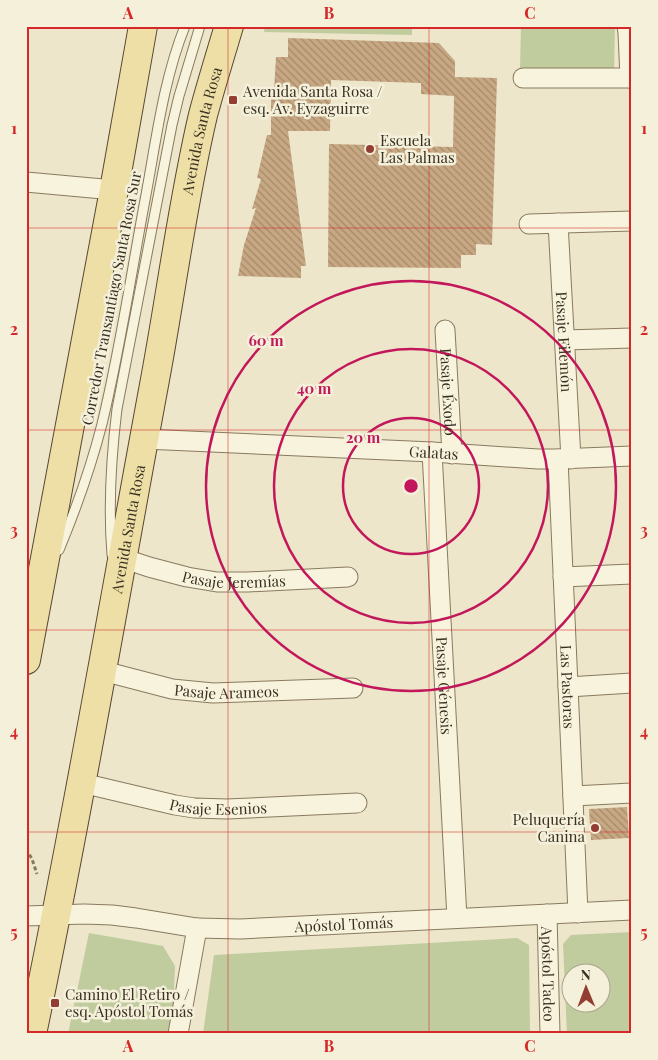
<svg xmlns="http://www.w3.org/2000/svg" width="658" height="1060" font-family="'Playfair Display',serif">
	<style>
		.green { fill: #c0cb9e; fill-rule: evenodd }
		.building { fill: url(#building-back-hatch) }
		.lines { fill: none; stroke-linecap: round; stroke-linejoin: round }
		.service-casing { stroke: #897a5f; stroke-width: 11 }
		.minor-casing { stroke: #897a5f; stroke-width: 21 }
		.primary-casing { stroke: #574833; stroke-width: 30 }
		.path { stroke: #897a5f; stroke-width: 3; stroke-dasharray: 4 2.5; stroke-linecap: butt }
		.service { stroke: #f8f3dd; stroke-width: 9 }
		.minor { stroke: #f8f3dd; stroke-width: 19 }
		.primary { stroke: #eddfa5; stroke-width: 28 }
		.grid { fill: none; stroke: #d62828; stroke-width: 1; stroke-opacity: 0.55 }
		.ring { fill: none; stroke: #c2185b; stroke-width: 2.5 }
		.poi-dot { fill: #943d33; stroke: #f4f0da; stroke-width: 2 }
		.labels { text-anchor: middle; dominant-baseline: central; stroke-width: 5; stroke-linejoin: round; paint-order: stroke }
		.poi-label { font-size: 15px; fill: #3a3022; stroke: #f4f0da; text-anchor: start }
		.street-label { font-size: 15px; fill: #3a3022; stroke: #f4f0da }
		.centre { fill: #c2185b; stroke: #f4f0da; stroke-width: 2.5 }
		.ring-label { font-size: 15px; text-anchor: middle; font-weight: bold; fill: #c2185b; stroke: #f4f0da; stroke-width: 5; stroke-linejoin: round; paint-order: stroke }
		.neatline { fill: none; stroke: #d62828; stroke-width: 2 }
		.grid-label { font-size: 16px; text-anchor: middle; font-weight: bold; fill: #d62828 }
	</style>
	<defs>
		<pattern id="building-back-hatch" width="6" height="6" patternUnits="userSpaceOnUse" patternTransform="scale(1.25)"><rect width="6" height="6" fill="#c8a883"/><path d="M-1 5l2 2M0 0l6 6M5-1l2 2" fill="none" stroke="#a3896b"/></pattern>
	</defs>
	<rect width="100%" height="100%" fill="#ede6ca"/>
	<!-- green -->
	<g class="green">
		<path d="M265,26h147v9l-148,-3z"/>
		<path d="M521,26h94l-1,44 -94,-2z"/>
		<path d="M632,932v102h-65l-4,-90 8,-9zM600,972v30h-30v-30z"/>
		<path d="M89,933l74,13 12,20 -2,47 -5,21h-100z"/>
		<path d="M517,938l12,7 1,89h-327l11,-79z"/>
	</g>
	<!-- building -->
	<g class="building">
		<path d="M288,38l151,5 16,18v16l42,1 -5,167 -16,-1v11h-15v13l-133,-1 1,-123 124,3 1,-51 -33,-2v-11l-90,-3 -1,51h-42l18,135h-5v12l-63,-2 6,-31 12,-37 -4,1 9,-30 -4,-1 10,-43h4v-44h3l2,-34h12z"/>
		<path d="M627,807l2,31 -38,2 -2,-31z"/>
	</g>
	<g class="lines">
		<!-- service casing -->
		<g class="service-casing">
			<g id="service">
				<path d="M59,550c17,-41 32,-83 43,-126 18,-74 29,-149 43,-224 11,-58 18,-119 40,-174"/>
				<path d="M112,555c-4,-49 -1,-97 5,-146l55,-284 7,-29 21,-70"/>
			</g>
		</g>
		<!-- minor casing -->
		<g class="minor-casing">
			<g id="minor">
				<path d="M627,26l1,7 2,45"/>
				<path d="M523,78h109"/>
				<path d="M26,182l88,8"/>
				<path id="s1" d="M558,223l13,236"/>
				<path d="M529,224l103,-3"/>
				<path id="s2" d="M445,330l7,124"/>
				<path d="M565,340l67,-2"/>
				<path id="s3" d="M144,439l288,13 106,7h20l74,-3"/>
				<path id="s4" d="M432,452l25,466"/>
				<path id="s5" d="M558,459l20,454"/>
				<path id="s6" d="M122,558l27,9 38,10 30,5h31l100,-5"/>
				<path d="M563,577l69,-3"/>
				<path id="s7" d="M103,671l69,18 41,4 140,-5"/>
				<path d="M568,687l64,-4"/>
				<path id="s8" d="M82,783l93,22 19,3 33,1 130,-6"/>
				<path d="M573,796l59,-3"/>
				<path id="s9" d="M547,914l3,120"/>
				<path id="s10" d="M26,916l58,-2 28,1 24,3 61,10 43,1 392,-19"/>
				<path d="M178,1034l19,-106"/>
			</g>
		</g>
		<!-- primary casing -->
		<g class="primary-casing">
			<g id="primary">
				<path d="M26,660l88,-470 29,-164"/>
				<path id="s11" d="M32,1034c45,-216 82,-433 122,-649 17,-90 28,-181 49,-270 8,-30 17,-59 26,-89"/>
			</g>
		</g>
		<!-- path -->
		<path class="path" d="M26,849l6,10 5,15"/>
		<!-- service -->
		<use href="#service" class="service"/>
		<!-- minor -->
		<use href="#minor" class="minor"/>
		<!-- primary -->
		<use href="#primary" class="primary"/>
	</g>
	<!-- grid -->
	<path class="grid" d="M228,26v1008M429,26v1008M26,228h606M26,430h606M26,630h606M26,832h606"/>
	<!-- distance rings -->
	<g class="ring">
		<circle cx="411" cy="486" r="68"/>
		<circle cx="411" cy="486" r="137"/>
		<circle cx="411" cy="486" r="205"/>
	</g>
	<!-- markers -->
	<g class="poi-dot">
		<rect x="228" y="95" width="10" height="10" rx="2.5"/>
		<circle cx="370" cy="149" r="5"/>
		<circle cx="595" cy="828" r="5"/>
		<rect x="50" y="998" width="10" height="10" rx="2.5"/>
	</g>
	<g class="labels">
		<!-- poi labels -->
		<g class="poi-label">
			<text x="243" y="91">Avenida Santa Rosa /<tspan x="243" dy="17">esq. Av. Eyzaguirre</tspan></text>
			<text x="380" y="140">Escuela<tspan x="380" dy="17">Las Palmas</tspan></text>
			<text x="585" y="819" text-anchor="end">Peluquería<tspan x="585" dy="17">Canina</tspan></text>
			<text x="65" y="994">Camino El Retiro /<tspan x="65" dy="17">esq. Apóstol Tomás</tspan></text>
		</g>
		<!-- street labels -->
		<g class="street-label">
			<text stroke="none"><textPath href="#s11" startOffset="919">Avenida Santa Rosa</textPath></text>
			<text transform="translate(111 298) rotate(-79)">Corredor Transantiago Santa Rosa Sur</text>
			<text stroke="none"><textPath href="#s1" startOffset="119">Pasaje Filemón</textPath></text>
			<text stroke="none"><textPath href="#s2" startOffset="62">Pasaje Éxodo</textPath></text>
			<text stroke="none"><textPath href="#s3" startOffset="290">Galatas</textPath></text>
			<text stroke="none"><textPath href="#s11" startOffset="514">Avenida Santa Rosa</textPath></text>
			<text stroke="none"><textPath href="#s6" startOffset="115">Pasaje Jeremías</textPath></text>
			<text stroke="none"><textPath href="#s4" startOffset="234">Pasaje Génesis</textPath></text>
			<text stroke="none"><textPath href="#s5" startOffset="228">Las Pastoras</textPath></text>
			<text stroke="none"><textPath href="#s7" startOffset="126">Pasaje Arameos</textPath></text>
			<text stroke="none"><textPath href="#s8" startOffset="139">Pasaje Esenios</textPath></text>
			<text stroke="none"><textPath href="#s10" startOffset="319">Apóstol Tomás</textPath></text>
			<text stroke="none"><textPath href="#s9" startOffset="60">Apóstol Tadeo</textPath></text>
		</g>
	</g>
	<circle cx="411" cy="486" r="8" class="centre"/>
	<g class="ring-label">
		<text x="266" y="346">60 m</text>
		<text x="314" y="394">40 m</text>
		<text x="363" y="443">20 m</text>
	</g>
	<!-- border -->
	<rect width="658" height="1060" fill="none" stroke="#f4f0da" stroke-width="55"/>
	<!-- north arrow -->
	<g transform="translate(586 988) rotate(359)"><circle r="24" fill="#f4f0da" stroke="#aaa390"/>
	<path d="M0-4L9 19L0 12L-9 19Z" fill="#943d33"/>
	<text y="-8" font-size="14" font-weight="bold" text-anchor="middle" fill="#3a3022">N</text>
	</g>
	<rect x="28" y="28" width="602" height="1004" class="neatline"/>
	<g class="grid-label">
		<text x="128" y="19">A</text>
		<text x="329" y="19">B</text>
		<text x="530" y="19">C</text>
		<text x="14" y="134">1</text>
		<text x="644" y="134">1</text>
		<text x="14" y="335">2</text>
		<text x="644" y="335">2</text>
		<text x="14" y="536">3</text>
		<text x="644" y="536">3</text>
		<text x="14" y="737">4</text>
		<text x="644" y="737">4</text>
		<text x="14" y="938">5</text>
		<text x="644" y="938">5</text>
		<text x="128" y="1052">A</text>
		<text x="329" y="1052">B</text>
		<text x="530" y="1052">C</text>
	</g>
</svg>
